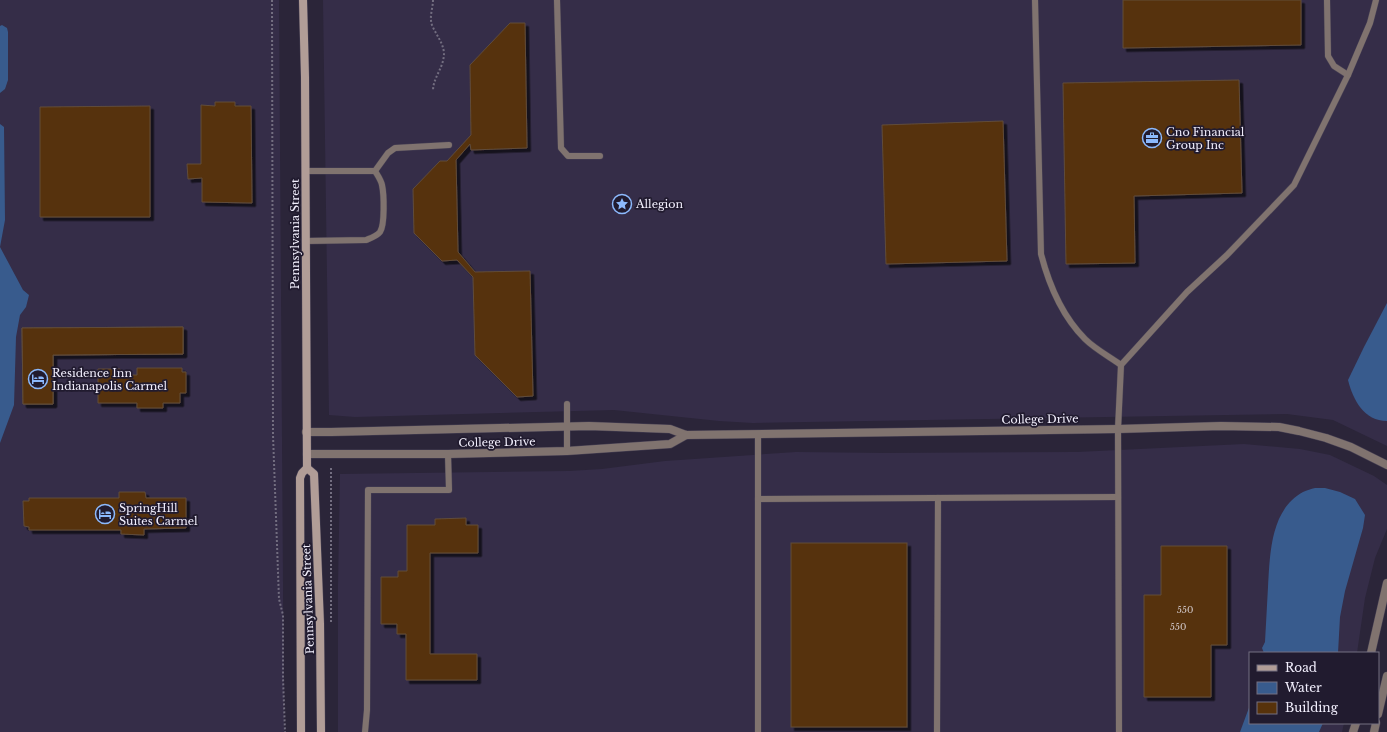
<svg xmlns="http://www.w3.org/2000/svg" width="1387" height="732" font-family="'Libre Baskerville',serif">
	<style>
		.built { fill: #352d48 }
		.water { fill: #385b8d }
		.building { fill: #57320b; stroke: #604c3b; filter: url(#shadow) }
		.lines { fill: none; stroke-linecap: round; stroke-linejoin: round }
		.service-casing { stroke: #474154; stroke-width: 7 }
		.minor-casing { stroke: #474154; stroke-width: 9 }
		.secondary-casing { stroke: #474154; stroke-width: 9 }
		.path { stroke: #736e80; stroke-width: 2; stroke-dasharray: 2 2; stroke-linecap: butt }
		.service { stroke: #80736f; stroke-width: 6 }
		.minor { stroke: #80736f; stroke-width: 8 }
		.secondary { stroke: #b19d97; stroke-width: 8 }
		.labels { text-anchor: middle; dominant-baseline: central; stroke-width: 3.5; stroke-linejoin: round; paint-order: stroke }
		.number-label { font-size: 9px; fill: #cbc0c0 }
		.poi-label { font-size: 11px; fill: #f2effd; stroke: #211b2f; text-anchor: start }
		.street-label { font-size: 11px; fill: #f2effd; stroke: #211b2f }
	</style>
	<defs>
		<filter id="shadow"><feDropShadow dx="3.5" dy="3.5" stdDeviation="0" flood-color="#0009"/></filter>
	</defs>
	<rect width="100%" height="100%" fill="#2b2539"/>
	<!-- built -->
	<g class="built">
		<path d="M0,0h279l5,732h-284z"/>
		<path d="M323,0h1064v446l-54,-26 -46,-6 -534,9 -34,-2 -105,-11 -259,7 -26,-2z"/>
		<path d="M1244,444l56,5 30,6 44,21 13,9v44l-12,29 -10,40 -8,55h-107v70h94l-2,9h-1004v-147l2,-111 229,-3 33,-2 63,-8 131,-9 89,1 192,-1z"/>
	</g>
	<!-- water -->
	<g class="water">
		<path d="M2,25l5,3 1,4v48l-3,9 -5,4v-67z"/>
		<path d="M0,124l4,3 1,93 -5,27 23,43 6,5 -3,12 -6,8 -4,22 -2,68 -14,38z"/>
		<path d="M1387,303v118c-23,0 -34,-21 -39,-41l16,-33z"/>
		<path d="M1315,488h10l15,4 15,7 10,16 -2,13 -18,63 -5,26 -2,36h-74l-2,-5 3,-6c1,-18 2,-37 3,-55 2,-32 2,-77 35,-95 4,-2 8,-3 12,-4z"/>
		<path d="M1250,705v18h73l-4,9h-79z"/>
	</g>
	<!-- building -->
	<g class="building">
		<path d="M1123,0h178v45l-178,3z"/>
		<path d="M510,23h15l2,125 -56,2 -1,-6 -14,16 2,92 17,20 55,-1 3,125 -16,1 -42,-42 -2,-78 -16,-17 -15,1 -28,-28 -1,-44 27,-28h7l24,-26 -1,-70z"/>
		<path d="M1239,80l3,113 -108,3 1,67 -69,1 -3,-181z"/>
		<path d="M215,102h20v4h16l1,97 -50,-1v-24l-14,1 -1,-15h14v-59l14,1z"/>
		<path d="M150,106v111h-110v-110z"/>
		<path d="M1003,121l4,140 -121,3 -4,-139z"/>
		<path d="M183,327v27l-130,1v49h-30l-1,-76z"/>
		<path d="M183,327v27l-130,1v49h-30l-1,-76z"/>
		<path d="M137,368h45v4h4v21h-6v10h-17v5h-26v-5h-39v-34h22v6h17z"/>
		<path d="M119,492h26l1,6h40v30l-42,1v6l-23,-1v-4h-92v-3l-5,-1 -1,-25h6v-3h90z"/>
		<path d="M466,518v7h12v28h-48v101h47v26h-71v-46h-9v-10h-16v-47h17v-6h9v-46h28v-6z"/>
		<rect x="791" y="543" width="116" height="184"/>
		<path d="M1161,546h66v99h-16v52h-67v-102h17z"/>
	</g>
	<g class="lines">
		<!-- service casing -->
		<g class="service-casing">
			<g id="service">
				<path d="M557,0l4,148 7,8h32"/>
				<path d="M1035,0l6,254c8,31 21,62 44,85 10,10 25,18 36,26"/>
				<path d="M1327,0l1,56 6,10 14,9"/>
				<path d="M305,171h70l13,-18 7,-5 54,-3"/>
				<path d="M305,241l61,-1c5,-2 11,-4 14,-8 5,-7 4,-38 2,-47 -1,-5 -4,-9 -7,-14"/>
				<path d="M567,404v47"/>
				<path d="M758,435v297"/>
				<path d="M758,499l360,-2"/>
				<path d="M365,732l2,-22 1,-220h81l-1,-36"/>
				<path d="M937,732l1,-234"/>
				<path d="M1119,732l-1,-303 3,-64 66,-73 40,-37 67,-70 54,-110 22,-52 6,-23"/>
			</g>
		</g>
		<!-- minor casing -->
		<g class="minor-casing">
			<g id="minor">
				<path d="M306,432h25l258,-6 81,3 16,6 432,-6 103,-3 58,1 20,4 27,7 25,9 36,18"/>
				<path d="M307,454h141l119,-3 103,-7 16,-9"/>
				<path d="M1371,653l16,-70"/>
				<path d="M1378,714l9,-38"/>
				<path d="M1353,732l3,-9"/>
				<path d="M1374,732l2,-9"/>
			</g>
		</g>
		<!-- secondary casing -->
		<g class="secondary-casing">
			<g id="secondary">
				<path d="M307,468l7,6 6,150 1,108"/>
				<path d="M301,732l-1,-254 2,-5 5,-5 -2,-391 -2,-77"/>
			</g>
		</g>
		<!-- path -->
		<g class="path">
			<path d="M272,0l1,435 6,164 4,16v63l2,54"/>
			<path d="M433,0c0,8 -4,17 -1,25 4,10 11,17 12,28 0,15 -11,24 -11,38"/>
			<path d="M331,468v155"/>
		</g>
		<!-- service -->
		<use href="#service" class="service"/>
		<!-- minor -->
		<use href="#minor" class="minor"/>
		<!-- secondary -->
		<use href="#secondary" class="secondary"/>
	</g>
	<!-- icons -->
	<defs>
		<g id="office-ring" transform="scale(1)"><circle r="9.5" fill="#211b2f" stroke="#8cb9fc" stroke-width="1.5"/><path d="M-6-3h4V-5.5h4V-3h4V5H-6ZM-1-4.5V-3h2v-1.5ZM-6 0V1H6V0Z" fill="#8cb9fc"/></g>
		<g id="sight-ring" transform="scale(1)"><circle r="9.5" fill="#211b2f" stroke="#8cb9fc" stroke-width="1.5"/><path d="M0-6L1.8-2.2L6-1.7L2.9 1.2L3.7 5.4L0 3.3L-3.7 5.4L-2.9 1.2L-6-1.7L-1.8-2.2Z" fill="#8cb9fc"/></g>
		<g id="hotel-ring" transform="scale(1)"><circle r="9.5" fill="#211b2f" stroke="#8cb9fc" stroke-width="1.5"/><path d="M-6-4.5h1.5V1H6V5H4.5V3h-9V5H-6ZM-4 0a1.8 1.8 0 1 1 3.6 0ZM.5 0V-2.5h3Q6-2.5 6 0Z" fill="#8cb9fc"/></g>
	</defs>
	<g fill-rule="evenodd">
		<use href="#office-ring" x="1152" y="138"/>
		<use href="#sight-ring" x="622" y="204"/>
		<use href="#hotel-ring" x="38" y="379"/>
		<use href="#hotel-ring" x="105" y="514"/>
	</g>
	<g class="labels">
		<!-- number labels -->
		<g class="number-label">
			<text x="1185" y="609">550</text>
			<text x="1178" y="626">550</text>
		</g>
		<!-- poi labels -->
		<g class="poi-label">
			<text x="1166" y="132">Cno Financial<tspan x="1166" dy="13">Group Inc</tspan></text>
			<text x="636" y="204">Allegion</text>
			<text x="52" y="373">Residence Inn<tspan x="52" dy="13">Indianapolis Carmel</tspan></text>
			<text x="119" y="508">SpringHill<tspan x="119" dy="13">Suites Carmel</tspan></text>
		</g>
		<!-- street labels -->
		<g class="street-label">
			<text transform="translate(295 234) rotate(-90)">Pennsylvania Street</text>
			<text transform="translate(1040 419) rotate(-1)">College Drive</text>
			<text transform="translate(497 442) rotate(-1)">College Drive</text>
			<text transform="translate(308 599) rotate(-92)">Pennsylvania Street</text>
		</g>
	</g>
	<!-- legend -->
	<rect x="1249" y="652" width="130" height="72" fill="#211b2f" stroke="#757081"/>
	<rect x="1257" y="665" width="20" height="6" fill="#b19d97" stroke="#757081"/>
	<text x="1285" y="672" font-size="12" fill="#f2effd">Road</text>
	<rect x="1257" y="682" width="20" height="12" fill="#385b8d" stroke="#757081"/>
	<text x="1285" y="692" font-size="12" fill="#f2effd">Water</text>
	<rect x="1257" y="702" width="20" height="12" fill="#57320b" stroke="#757081"/>
	<text x="1285" y="712" font-size="12" fill="#f2effd">Building</text>
</svg>
